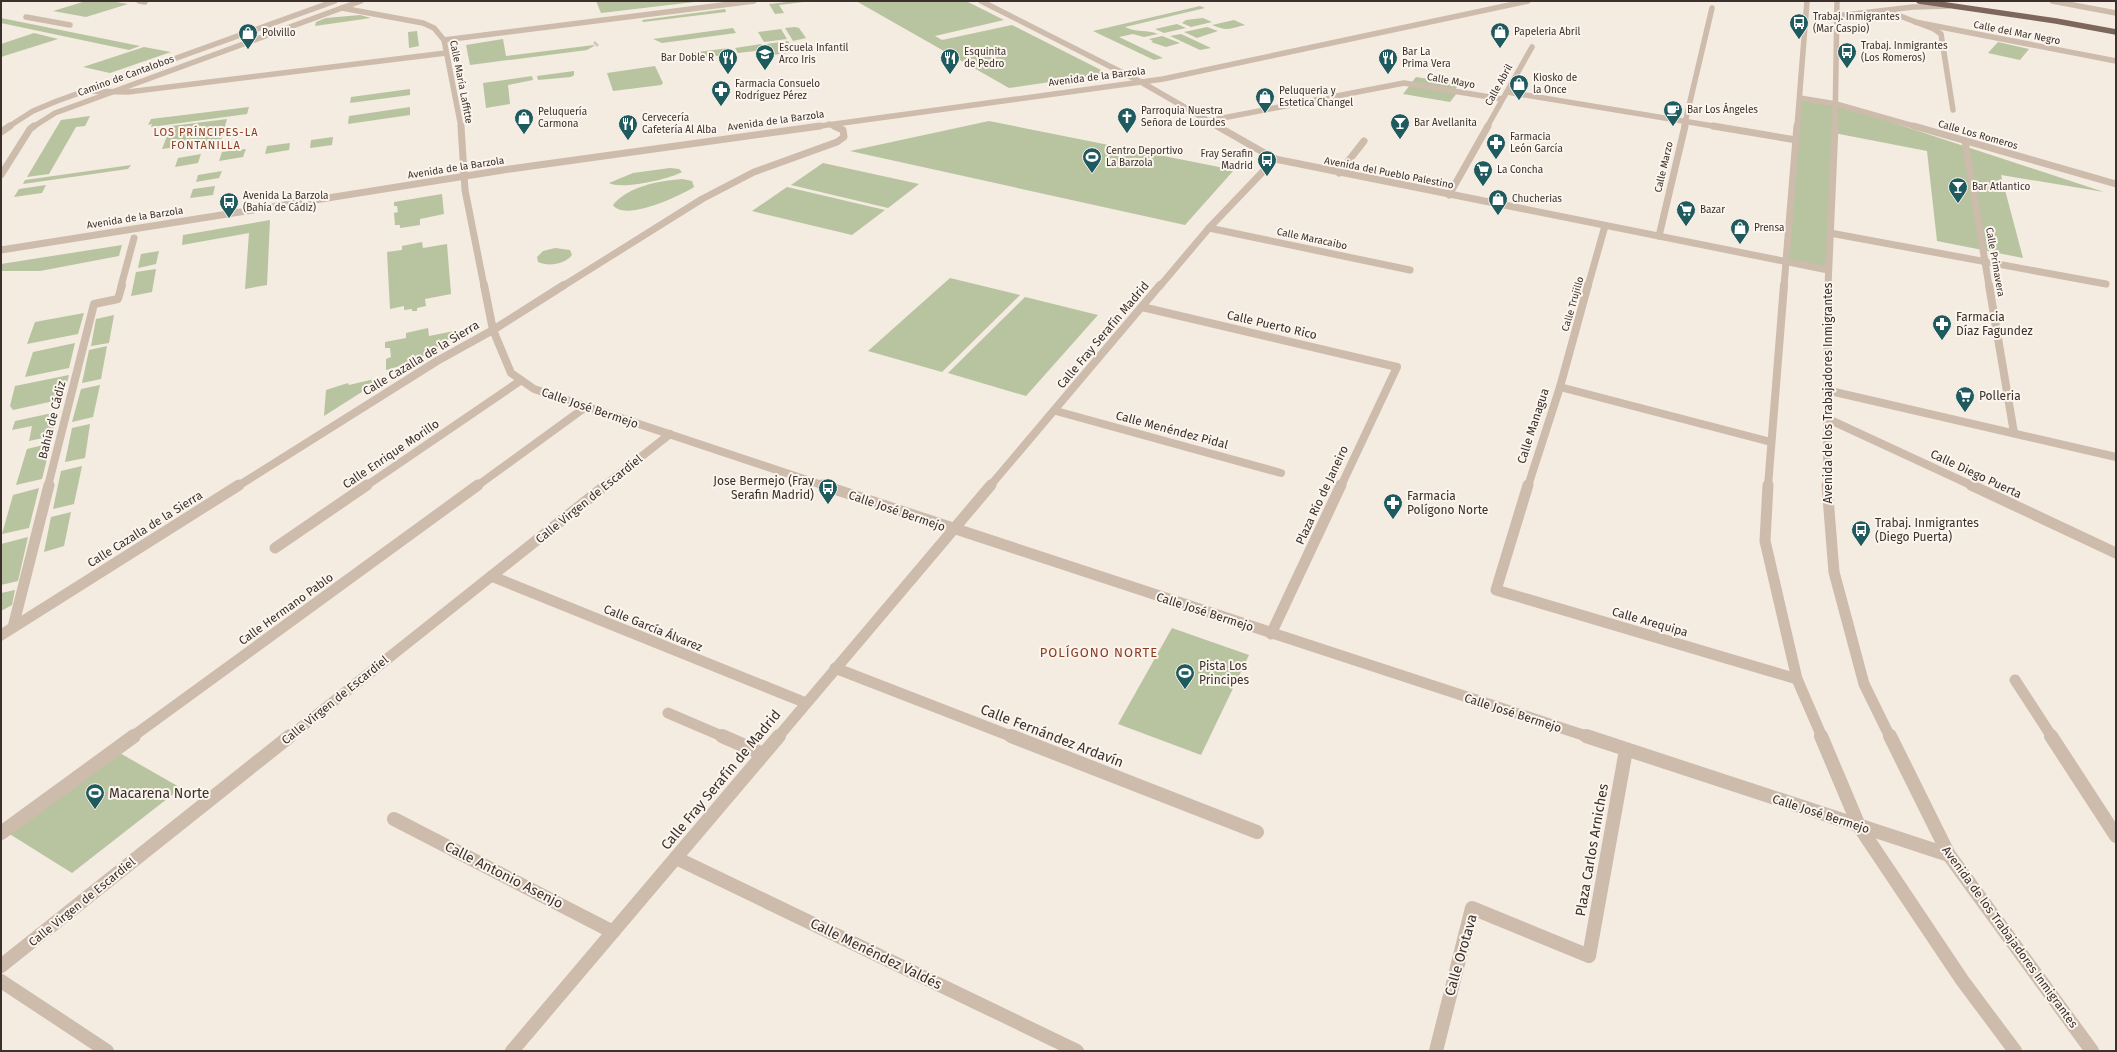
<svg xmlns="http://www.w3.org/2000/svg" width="2117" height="1052" font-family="'Fira Sans',sans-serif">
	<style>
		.green { fill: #b8c4a0 }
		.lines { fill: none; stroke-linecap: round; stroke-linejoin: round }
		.minor-tunnel { stroke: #cfc6bd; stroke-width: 5.5; stroke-dasharray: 5.5 2.5; stroke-linecap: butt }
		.minor-far4 { stroke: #cdbbac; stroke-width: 5.5 }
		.minor-far3 { stroke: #cdbbac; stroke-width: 7 }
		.minor-far2 { stroke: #cdbbac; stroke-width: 8 }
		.minor-far1 { stroke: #cdbbac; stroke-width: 11 }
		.minor { stroke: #cdbbac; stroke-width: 14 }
		.major { stroke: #7d675c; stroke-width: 5.5 }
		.labels { text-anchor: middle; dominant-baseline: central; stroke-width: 4; stroke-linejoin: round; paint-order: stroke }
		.far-poi-label { font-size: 10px; fill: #3b302b; stroke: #fbf5ee; text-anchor: start }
		.far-street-label { font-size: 10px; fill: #3b302b; stroke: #fbf5ee }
		.far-neighbourhood-label { font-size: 11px; letter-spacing: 1px; fill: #8c3b22; stroke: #fbf5ee }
		.poi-label { font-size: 12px; fill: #3b302b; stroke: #fbf5ee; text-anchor: start }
		.street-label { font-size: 12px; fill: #3b302b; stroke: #fbf5ee }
		.neighbourhood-label { font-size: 13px; letter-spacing: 1px; fill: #8c3b22; stroke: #fbf5ee }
		.near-street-label { font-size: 14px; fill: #3b302b; stroke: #fbf5ee }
		.near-poi-label { font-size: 14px; fill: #3b302b; stroke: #fbf5ee; text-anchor: start }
	</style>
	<rect width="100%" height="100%" fill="#f4ebe1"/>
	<!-- green -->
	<g class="green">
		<path d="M86,1h25l17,3 -42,13 -33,-6z"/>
		<path d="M596,1h107l-102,12z"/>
		<path d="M795,1h17l-33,4 5,8 -9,1 -6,-10z"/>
		<path d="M856,1h110l38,19 -69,16 7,4 70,-15 89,45 1,2 -4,3 -89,13z"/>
		<path d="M1200,6l5,2 -80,19c12,6 21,2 33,7l-14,3 -11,-3 -14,3 44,21 -9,2 -61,-29z"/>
		<path d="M725,9l1,3 -83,10 -1,-2z"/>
		<path d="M360,15l11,3 -56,8 1,-4 10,-4z"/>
		<path d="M1,18l139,28 -11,4 -128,-27z"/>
		<path d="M1203,18l9,4 -21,5 -9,-4 4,-3z"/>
		<path d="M1234,20l11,5c-13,3 -17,7 -33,0z"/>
		<path d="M1177,24l9,4 -22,5 -9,-4z"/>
		<path d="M795,27l4,1 7,10 -13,3 -8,-13z"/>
		<path d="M1207,27l11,4 -21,7 -13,-6z"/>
		<path d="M733,28l3,5 -74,10 -9,-4z"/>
		<path d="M781,29l6,10 -23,3 -6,-10z"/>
		<path d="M417,31l2,15 -10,2 -1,-16z"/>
		<path d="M34,33l24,6 -57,18v-13z"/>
		<path d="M1181,34l30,14 -11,2 -30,-14z"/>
		<path d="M1162,36l18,7 -14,4 -15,-5 2,-1 -4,-2z"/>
		<path d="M503,39l3,17 88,-11v1l-7,4 -117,15 -4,-20z"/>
		<path d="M788,41l7,11 -22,3 -7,-11z"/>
		<path d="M1998,42l31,7 -9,11 -32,-7z"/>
		<path d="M761,44l4,6 -27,3 -3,-5z"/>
		<path d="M144,47l27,5 -61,21 -27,-6z"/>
		<path d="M729,48l3,6 -41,5 -2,-6z"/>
		<path d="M655,66l8,17 -2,2 -48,6 -6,-18z"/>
		<path d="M574,71v4l-3,2 -33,3 -1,-4z"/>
		<path d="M532,76l1,4 -25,5 2,19 -24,4 -3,-25z"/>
		<path d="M1416,77l43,7 -4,6 -43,-8z"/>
		<path d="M1410,85l47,8 -7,9 -47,-8z"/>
		<path d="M410,89v6l-60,8 1,-6z"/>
		<path d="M1800,98l36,6 268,88 -103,-17 22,83 -86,-17 -10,-90 -93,-18 -6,137 -42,-8z"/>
		<path d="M249,107l-2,7 -96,13 1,-3 -4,1 3,-6z"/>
		<path d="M410,107v8l-62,9 1,-8z"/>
		<path d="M90,116l-5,10 -9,1 -27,47 -22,3 34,-57z"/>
		<path d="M227,119l-6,22 -59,8 9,-23z"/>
		<path d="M989,121l245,49 -49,55 -335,-74z"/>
		<path d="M333,137l-1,8 -22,3 1,-8z"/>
		<path d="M290,143l-1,7 -24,4 2,-8z"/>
		<path d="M246,149l-3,8 -24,4 3,-9z"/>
		<path d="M201,154l-3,9 -23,4 3,-9z"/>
		<path d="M823,163l96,21 -31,24 -97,-23z"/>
		<path d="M131,165l-3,4 -105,15 2,-4z"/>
		<path d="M670,168l9,1 3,3c-12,7 -61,18 -73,11l24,-10z"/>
		<path d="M222,171l-3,7 -23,4 2,-7z"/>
		<path d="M682,179l10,2 2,6c-14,9 -70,35 -81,18 15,-19 46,-24 69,-26z"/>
		<path d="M46,185l-4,8 -28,4 5,-8z"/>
		<path d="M215,186l-2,9 -23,3 3,-9z"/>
		<path d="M787,187l98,23 -33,25 -100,-24z"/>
		<path d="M442,194l2,20 -24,5v6l-20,3v-3h-5l-1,-12 4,-1 -1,-6h-3v-4z"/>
		<path d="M270,220l-3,65 -22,4 4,-56 -67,12 1,-10z"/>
		<path d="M422,242l1,6 24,-4 4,50 -26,5 1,7 -9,2v3h-5v-2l-8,1v-4l-14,3 -3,-57 15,-2v-4z"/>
		<path d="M122,245l-3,11 -79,15h-39v-7z"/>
		<path d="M555,248l15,2 2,5c-7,9 -23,12 -34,7l-1,-5 6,-6z"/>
		<path d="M159,251l-3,13 -18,4 3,-14z"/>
		<path d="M156,269l-4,23 -21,4 5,-24z"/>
		<path d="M950,278l70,17 -78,77 -74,-21z"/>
		<path d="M1025,297l73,18 -72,81 -78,-23z"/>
		<path d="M84,313l-6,21 -51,10 8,-22z"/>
		<path d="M114,315l-5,28 -18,3 5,-27z"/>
		<path d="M428,328l1,8 25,-5c-4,16 -53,36 -68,39v-11l5,-2 -1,-9h-5v-6l21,-4v-5z"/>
		<path d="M75,343l-6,25 -44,9 8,-25z"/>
		<path d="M107,346l-6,33 -19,4 7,-33z"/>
		<path d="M69,375l-6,24 -50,11 -3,-4 5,-20z"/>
		<path d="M387,376l-63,40 2,-26 22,-7 1,2z"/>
		<path d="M100,385l-7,32 -21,5 9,-33z"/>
		<path d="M57,412l-5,24 -23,5 3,-15 -20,4 3,-9z"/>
		<path d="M90,424l-5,34 -20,4 7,-34z"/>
		<path d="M51,443l-9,36 -26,6 11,-36z"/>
		<path d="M82,466l-8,38 -21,5 8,-38z"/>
		<path d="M39,488l-10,40 -27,6 11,-39z"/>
		<path d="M71,512l-7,34 -20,6 7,-35z"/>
		<path d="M28,537l-10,44 -17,4v-41z"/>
		<path d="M15,590l-3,15 -11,6v-18z"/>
		<path d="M1172,628l77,27 -48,100 -83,-31z"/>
		<path d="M118,752l63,36 -109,85 -64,-40z"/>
	</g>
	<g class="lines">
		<!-- minor-tunnel -->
		<path class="minor-tunnel" d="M595,45l2,-2"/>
		<!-- minor-far4 -->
		<g class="minor-far4">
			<path d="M139,1l6,1"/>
			<path d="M981,1l160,81 78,45"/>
			<path d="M2052,1l64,12"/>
			<path d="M342,8l81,15 11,5 10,12 17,87"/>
			<path d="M1887,11l47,18 7,5 12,76"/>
			<path d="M1836,16l77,-9 35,-1"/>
			<path d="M26,17l44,8"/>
			<path d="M1915,22l201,39"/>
			<path d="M444,40l310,-39"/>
			<path d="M82,91l46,1 318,-39"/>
			<path d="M1507,92l212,35"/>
			<path d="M1800,98l36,6 81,23"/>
			<path d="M1207,121l197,-38 98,16"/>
			<path d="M829,124l8,3"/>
			<path d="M8,127l25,-16 24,-10 278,-100"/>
			<path d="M33,127l22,-14 306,-112"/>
			<path d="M813,127l350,-48 365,-78"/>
			<path d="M1487,127l45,-80"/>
			<path d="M1684,127l28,-119"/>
			<path d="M1797,127l10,-126"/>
			<path d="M1835,127l2,-126"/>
		</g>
		<!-- minor-far3 -->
		<g class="minor-far3">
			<path d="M461,126l4,64 19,96"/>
			<path d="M1217,126l58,33 553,111"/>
			<path d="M1713,126l83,14"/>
			<path d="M1914,126l202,58"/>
			<path d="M1,132l9,-6"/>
			<path d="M1965,141l24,145"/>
			<path d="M1339,173l25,-32"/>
			<path d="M1,175l29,-46 4,-3"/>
			<path d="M1449,195l39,-69"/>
			<path d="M1209,228l201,42"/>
			<path d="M1830,233l276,51"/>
			<path d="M1659,236l26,-110"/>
			<path d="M1,250l509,-81 310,-43"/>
			<path d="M121,286l13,-48"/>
			<path d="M563,286l139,-87 52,-27 83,-30 7,-5 -1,-7 -9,-4"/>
			<path d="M1160,286l49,-58 66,-69"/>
			<path d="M1588,286l17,-60"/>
			<path d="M1784,286l13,-160"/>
			<path d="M1828,286l7,-160"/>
		</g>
		<!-- minor-far2 -->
		<g class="minor-far2">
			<path d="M484,285l9,45 18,43 23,16 291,97"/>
			<path d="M1989,285l25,148"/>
			<path d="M1142,307l255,60 -56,119"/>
			<path d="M1560,387l211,55"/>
			<path d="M1826,390l290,67"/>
			<path d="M1056,411l225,62"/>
			<path d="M1826,418l147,68"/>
			<path d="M48,486l46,-182 24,-5 4,-14"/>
			<path d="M238,486l199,-125 56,-31 71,-45"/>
			<path d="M366,486l154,-105"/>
			<path d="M477,486l110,-80"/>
			<path d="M604,486l66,-52"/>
			<path d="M990,486l170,-201"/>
			<path d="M1528,486l32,-99 28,-102"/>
			<path d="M1768,486l16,-201"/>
			<path d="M1827,486l1,-201"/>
		</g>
		<!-- minor-far1 -->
		<g class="minor-far1">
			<path d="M822,485l767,252"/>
			<path d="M1528,485l-32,105 301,89"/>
			<path d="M1768,485l-3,56 32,138 25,58"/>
			<path d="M1827,485l7,87 30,112 26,53"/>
			<path d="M1971,485l145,68"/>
			<path d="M275,548l92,-63"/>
			<path d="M491,576l315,127"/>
			<path d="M13,627l36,-142"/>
			<path d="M1271,634l70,-149"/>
			<path d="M1,635l238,-150"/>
			<path d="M835,668l178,69"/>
			<path d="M2015,680l37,57"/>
			<path d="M668,713l56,24"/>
			<path d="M132,737l346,-252"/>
			<path d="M289,737l317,-252"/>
			<path d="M778,737l213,-252"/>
		</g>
		<!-- minor -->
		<g class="minor">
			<path d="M722,736l41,18"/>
			<path d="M1011,736l246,96"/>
			<path d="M1586,736l363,119"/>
			<path d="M1821,736l38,90 103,154 53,71"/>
			<path d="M1890,736l59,119 143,196"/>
			<path d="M2051,736l65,100"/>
			<path d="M394,819l219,113"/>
			<path d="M1,833l133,-97"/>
			<path d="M676,858l401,193"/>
			<path d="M1,966l289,-230"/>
			<path d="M1,981l106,70"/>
			<path d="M512,1051l267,-315"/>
			<path d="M1436,1051l36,-143 117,48 37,-206"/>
		</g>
		<!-- major -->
		<path class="major" d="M1919,1l137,20 60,11"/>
	</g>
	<!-- icons -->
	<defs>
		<g id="bus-pin" transform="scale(1)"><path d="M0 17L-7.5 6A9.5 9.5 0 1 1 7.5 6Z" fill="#1f5a5e" stroke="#fbf5ee"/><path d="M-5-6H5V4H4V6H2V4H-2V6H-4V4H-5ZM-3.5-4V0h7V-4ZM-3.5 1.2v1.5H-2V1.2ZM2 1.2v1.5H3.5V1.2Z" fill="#fff"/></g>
		<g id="shop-pin" transform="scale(1)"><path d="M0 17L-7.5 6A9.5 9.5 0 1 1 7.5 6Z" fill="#1f5a5e" stroke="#fbf5ee"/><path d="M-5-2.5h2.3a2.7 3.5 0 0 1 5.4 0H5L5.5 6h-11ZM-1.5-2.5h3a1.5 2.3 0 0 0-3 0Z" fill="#fff"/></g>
		<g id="school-pin" transform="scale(1)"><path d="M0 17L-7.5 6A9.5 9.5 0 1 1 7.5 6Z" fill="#1f5a5e" stroke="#fbf5ee"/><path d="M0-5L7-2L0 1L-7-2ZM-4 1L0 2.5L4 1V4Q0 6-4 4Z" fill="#fff"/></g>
		<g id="restaurant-pin" transform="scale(1)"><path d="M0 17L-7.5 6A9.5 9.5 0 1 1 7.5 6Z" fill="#1f5a5e" stroke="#fbf5ee"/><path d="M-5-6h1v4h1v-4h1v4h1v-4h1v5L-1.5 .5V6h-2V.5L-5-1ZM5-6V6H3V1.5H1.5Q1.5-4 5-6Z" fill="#fff"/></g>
		<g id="pharmacy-pin" transform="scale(1)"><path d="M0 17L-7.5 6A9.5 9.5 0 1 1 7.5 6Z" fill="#1f5a5e" stroke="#fbf5ee"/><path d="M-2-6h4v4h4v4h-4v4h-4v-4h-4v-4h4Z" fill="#fff"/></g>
		<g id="cafe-pin" transform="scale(1)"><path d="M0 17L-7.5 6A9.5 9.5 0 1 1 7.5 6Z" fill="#1f5a5e" stroke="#fbf5ee"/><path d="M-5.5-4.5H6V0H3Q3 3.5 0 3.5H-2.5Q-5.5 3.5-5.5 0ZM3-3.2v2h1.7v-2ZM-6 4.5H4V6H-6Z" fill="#fff"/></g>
		<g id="church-pin" transform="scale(1)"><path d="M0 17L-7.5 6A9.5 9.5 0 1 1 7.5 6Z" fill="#1f5a5e" stroke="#fbf5ee"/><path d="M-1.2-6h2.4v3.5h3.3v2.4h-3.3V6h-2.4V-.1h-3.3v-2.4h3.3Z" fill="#fff"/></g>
		<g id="bar-pin" transform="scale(1)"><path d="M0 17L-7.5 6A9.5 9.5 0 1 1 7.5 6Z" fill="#1f5a5e" stroke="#fbf5ee"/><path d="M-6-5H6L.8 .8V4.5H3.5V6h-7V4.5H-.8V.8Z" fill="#fff"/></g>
		<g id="stadium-pin" transform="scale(1)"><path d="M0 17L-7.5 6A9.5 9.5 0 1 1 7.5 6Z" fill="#1f5a5e" stroke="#fbf5ee"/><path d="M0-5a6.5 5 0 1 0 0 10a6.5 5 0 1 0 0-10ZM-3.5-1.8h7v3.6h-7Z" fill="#fff"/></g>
		<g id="supermarket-pin" transform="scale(1)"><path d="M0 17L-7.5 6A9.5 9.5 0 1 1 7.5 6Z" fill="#1f5a5e" stroke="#fbf5ee"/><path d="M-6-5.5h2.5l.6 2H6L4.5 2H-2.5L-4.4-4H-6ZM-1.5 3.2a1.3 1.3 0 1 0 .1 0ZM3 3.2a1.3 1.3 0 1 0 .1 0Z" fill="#fff"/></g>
	</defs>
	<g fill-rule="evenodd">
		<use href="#bus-pin" x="1799" y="23"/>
		<use href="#shop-pin" x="1500" y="32"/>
		<use href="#shop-pin" x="248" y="33"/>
		<use href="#bus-pin" x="1847" y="52"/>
		<use href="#school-pin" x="765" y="54"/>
		<use href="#restaurant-pin" x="728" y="58"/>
		<use href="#restaurant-pin" x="950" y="58"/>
		<use href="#restaurant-pin" x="1388" y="58"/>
		<use href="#shop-pin" x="1519" y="84"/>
		<use href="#pharmacy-pin" x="721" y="90"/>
		<use href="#shop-pin" x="1265" y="97"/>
		<use href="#cafe-pin" x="1673" y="110"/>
		<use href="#church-pin" x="1127" y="117"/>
		<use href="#shop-pin" x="524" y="118"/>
		<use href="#bar-pin" x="1400" y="123"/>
		<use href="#restaurant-pin" x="628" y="124"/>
		<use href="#pharmacy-pin" x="1496" y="143"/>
		<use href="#stadium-pin" x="1092" y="157"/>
		<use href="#bus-pin" x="1267" y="160"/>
		<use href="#supermarket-pin" x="1483" y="170"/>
		<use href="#bar-pin" x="1958" y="187"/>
		<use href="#shop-pin" x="1498" y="199"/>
		<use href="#bus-pin" x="229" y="202"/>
		<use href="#supermarket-pin" x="1686" y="210"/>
		<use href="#shop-pin" x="1740" y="228"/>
		<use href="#pharmacy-pin" x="1942" y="324"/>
		<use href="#supermarket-pin" x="1965" y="396"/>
		<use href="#bus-pin" x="828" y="488"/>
		<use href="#pharmacy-pin" x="1393" y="503"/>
		<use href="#bus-pin" x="1861" y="530"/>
		<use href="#stadium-pin" x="1185" y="673"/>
		<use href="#stadium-pin" x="95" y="793"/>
	</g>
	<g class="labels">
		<!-- far-poi labels -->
		<g class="far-poi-label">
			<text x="1813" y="17">Trabaj. Inmigrantes<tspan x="1813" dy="12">(Mar Caspio)</tspan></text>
			<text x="1514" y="32">Papeleria Abril</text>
			<text x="262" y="33">Polvillo</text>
			<text x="1861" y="46">Trabaj. Inmigrantes<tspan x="1861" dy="12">(Los Romeros)</tspan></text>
			<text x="779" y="48">Escuela Infantil<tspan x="779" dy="12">Arco Iris</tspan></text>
			<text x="964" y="52">Esquinita<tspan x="964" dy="12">de Pedro</tspan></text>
			<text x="1402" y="52">Bar La<tspan x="1402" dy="12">Prima Vera</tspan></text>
			<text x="714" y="58" text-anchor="end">Bar Doble R</text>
			<text x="1533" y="78">Kiosko de<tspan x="1533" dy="12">la Once</tspan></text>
			<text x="735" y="84">Farmacia Consuelo<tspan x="735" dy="12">Rodríguez Pérez</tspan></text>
			<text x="1279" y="91">Peluqueria y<tspan x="1279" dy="12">Estetica Changel</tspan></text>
			<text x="1687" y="110">Bar Los Ángeles</text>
			<text x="1141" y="111">Parroquia Nuestra<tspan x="1141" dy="12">Señora de Lourdes</tspan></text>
			<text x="538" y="112">Peluquería<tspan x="538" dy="12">Carmona</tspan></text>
			<text x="642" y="118">Cervecería<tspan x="642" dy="12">Cafetería Al Alba</tspan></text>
			<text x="1414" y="123">Bar Avellanita</text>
			<text x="1510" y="137">Farmacia<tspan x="1510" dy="12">León García</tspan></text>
			<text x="1106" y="151">Centro Deportivo<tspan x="1106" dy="12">La Barzola</tspan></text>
			<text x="1253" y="154" text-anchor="end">Fray Serafin<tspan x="1253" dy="12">Madrid</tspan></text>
			<text x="1497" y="170">La Concha</text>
			<text x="1972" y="187">Bar Atlantico</text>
			<text x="243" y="196">Avenida La Barzola<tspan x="243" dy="12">(Bahía de Cádiz)</tspan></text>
			<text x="1512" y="199">Chucherias</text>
			<text x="1700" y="210">Bazar</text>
			<text x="1754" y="228">Prensa</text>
		</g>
		<!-- far-street labels -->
		<g class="far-street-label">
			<text transform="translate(2017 33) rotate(11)">Calle del Mar Negro</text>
			<text transform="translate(126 76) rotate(-20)">Camino de Cantalobos</text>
			<text transform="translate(1097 77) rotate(-7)">Avenida de la Barzola</text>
			<text transform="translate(1451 81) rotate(10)">Calle Mayo</text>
			<text transform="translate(461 82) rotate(79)">Calle María Laffitte</text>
			<text transform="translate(1499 85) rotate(-61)">Calle Abril</text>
			<text transform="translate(776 121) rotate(-8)">Avenida de la Barzola</text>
			<text transform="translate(1978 135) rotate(16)">Calle Los Romeros</text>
			<text transform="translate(1664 167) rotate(-77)">Calle Marzo</text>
			<text transform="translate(456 168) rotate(-9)">Avenida de la Barzola</text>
			<text transform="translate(1389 173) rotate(11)">Avenida del Pueblo Palestino</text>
			<text transform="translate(135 218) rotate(-9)">Avenida de la Barzola</text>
			<text transform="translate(1312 239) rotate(12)">Calle Maracaibo</text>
			<text transform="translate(1995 262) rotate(80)">Calle Primavera</text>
			<text transform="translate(1573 304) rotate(-74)">Calle Trujillo</text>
		</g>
		<!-- far-neighbourhood labels -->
		<g class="far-neighbourhood-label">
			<text x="206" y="132">LOS PRÍNCIPES-LA<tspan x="206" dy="13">FONTANILLA</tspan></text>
		</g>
		<!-- poi labels -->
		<g class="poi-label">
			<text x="1956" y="317">Farmacia<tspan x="1956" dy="14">Díaz Fagundez</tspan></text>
			<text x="1979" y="396">Polleria</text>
			<text x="814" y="481" text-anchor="end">Jose Bermejo (Fray<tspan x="814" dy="14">Serafin Madrid)</tspan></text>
			<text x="1407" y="496">Farmacia<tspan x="1407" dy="14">Polígono Norte</tspan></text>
			<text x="1875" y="523">Trabaj. Inmigrantes<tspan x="1875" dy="14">(Diego Puerta)</tspan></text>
			<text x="1199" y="666">Pista Los<tspan x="1199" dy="14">Principes</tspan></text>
		</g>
		<!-- street labels -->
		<g class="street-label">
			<text transform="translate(1272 325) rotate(13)">Calle Puerto Rico</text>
			<text transform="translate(1103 335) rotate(-50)">Calle Fray Serafín Madrid</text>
			<text transform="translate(421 358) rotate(-31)">Calle Cazalla de la Sierra</text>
			<text transform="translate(1828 393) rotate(-90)">Avenida de los Trabajadores Inmigrantes</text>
			<text transform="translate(590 408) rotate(19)">Calle José Bermejo</text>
			<text transform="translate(52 420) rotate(-76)">Bahía de Cádiz</text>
			<text transform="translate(1533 426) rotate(-72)">Calle Managua</text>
			<text transform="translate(1172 430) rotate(15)">Calle Menéndez Pidal</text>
			<text transform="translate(391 454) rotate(-34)">Calle Enrique Morillo</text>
			<text transform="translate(1976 474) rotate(25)">Calle Diego Puerta</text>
			<text transform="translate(1322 495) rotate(-65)">Plaza Río de Janeiro</text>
			<text transform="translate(589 499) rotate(-39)">Calle Virgen de Escardiel</text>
			<text transform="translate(897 511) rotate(19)">Calle José Bermejo</text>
			<text transform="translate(145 529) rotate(-32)">Calle Cazalla de la Sierra</text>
			<text transform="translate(286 609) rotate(-36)">Calle Hermano Pablo</text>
			<text transform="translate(1205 612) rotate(18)">Calle José Bermejo</text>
			<text transform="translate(1650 622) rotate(16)">Calle Arequipa</text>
			<text transform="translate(653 628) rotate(22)">Calle García Álvarez</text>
			<text transform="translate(335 700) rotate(-39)">Calle Virgen de Escardiel</text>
			<text transform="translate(1513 713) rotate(18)">Calle José Bermejo</text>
			<text transform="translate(1821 814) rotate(18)">Calle José Bermejo</text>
			<text transform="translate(82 902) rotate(-39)">Calle Virgen de Escardiel</text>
			<text transform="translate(2010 937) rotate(54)">Avenida de los Trabajadores Inmigrantes</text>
		</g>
		<!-- neighbourhood labels -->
		<g class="neighbourhood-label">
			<text x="1099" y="652">POLÍGONO NORTE</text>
		</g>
		<!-- near-street labels -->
		<g class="near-street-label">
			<text transform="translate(1052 736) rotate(21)">Calle Fernández Ardavín</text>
			<text transform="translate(721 780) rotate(-50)">Calle Fray Serafín de Madrid</text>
			<text transform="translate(1592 850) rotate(-80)">Plaza Carlos Arniches</text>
			<text transform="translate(504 875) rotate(27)">Calle Antonio Asenjo</text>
			<text transform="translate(876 954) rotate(26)">Calle Menéndez Valdés</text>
			<text transform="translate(1461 955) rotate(-74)">Calle Orotava</text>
		</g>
		<!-- near-poi labels -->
		<g class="near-poi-label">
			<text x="109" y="793">Macarena Norte</text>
		</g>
	</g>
	<!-- border -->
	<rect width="2117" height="1052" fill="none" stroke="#3b302b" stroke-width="4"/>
</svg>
